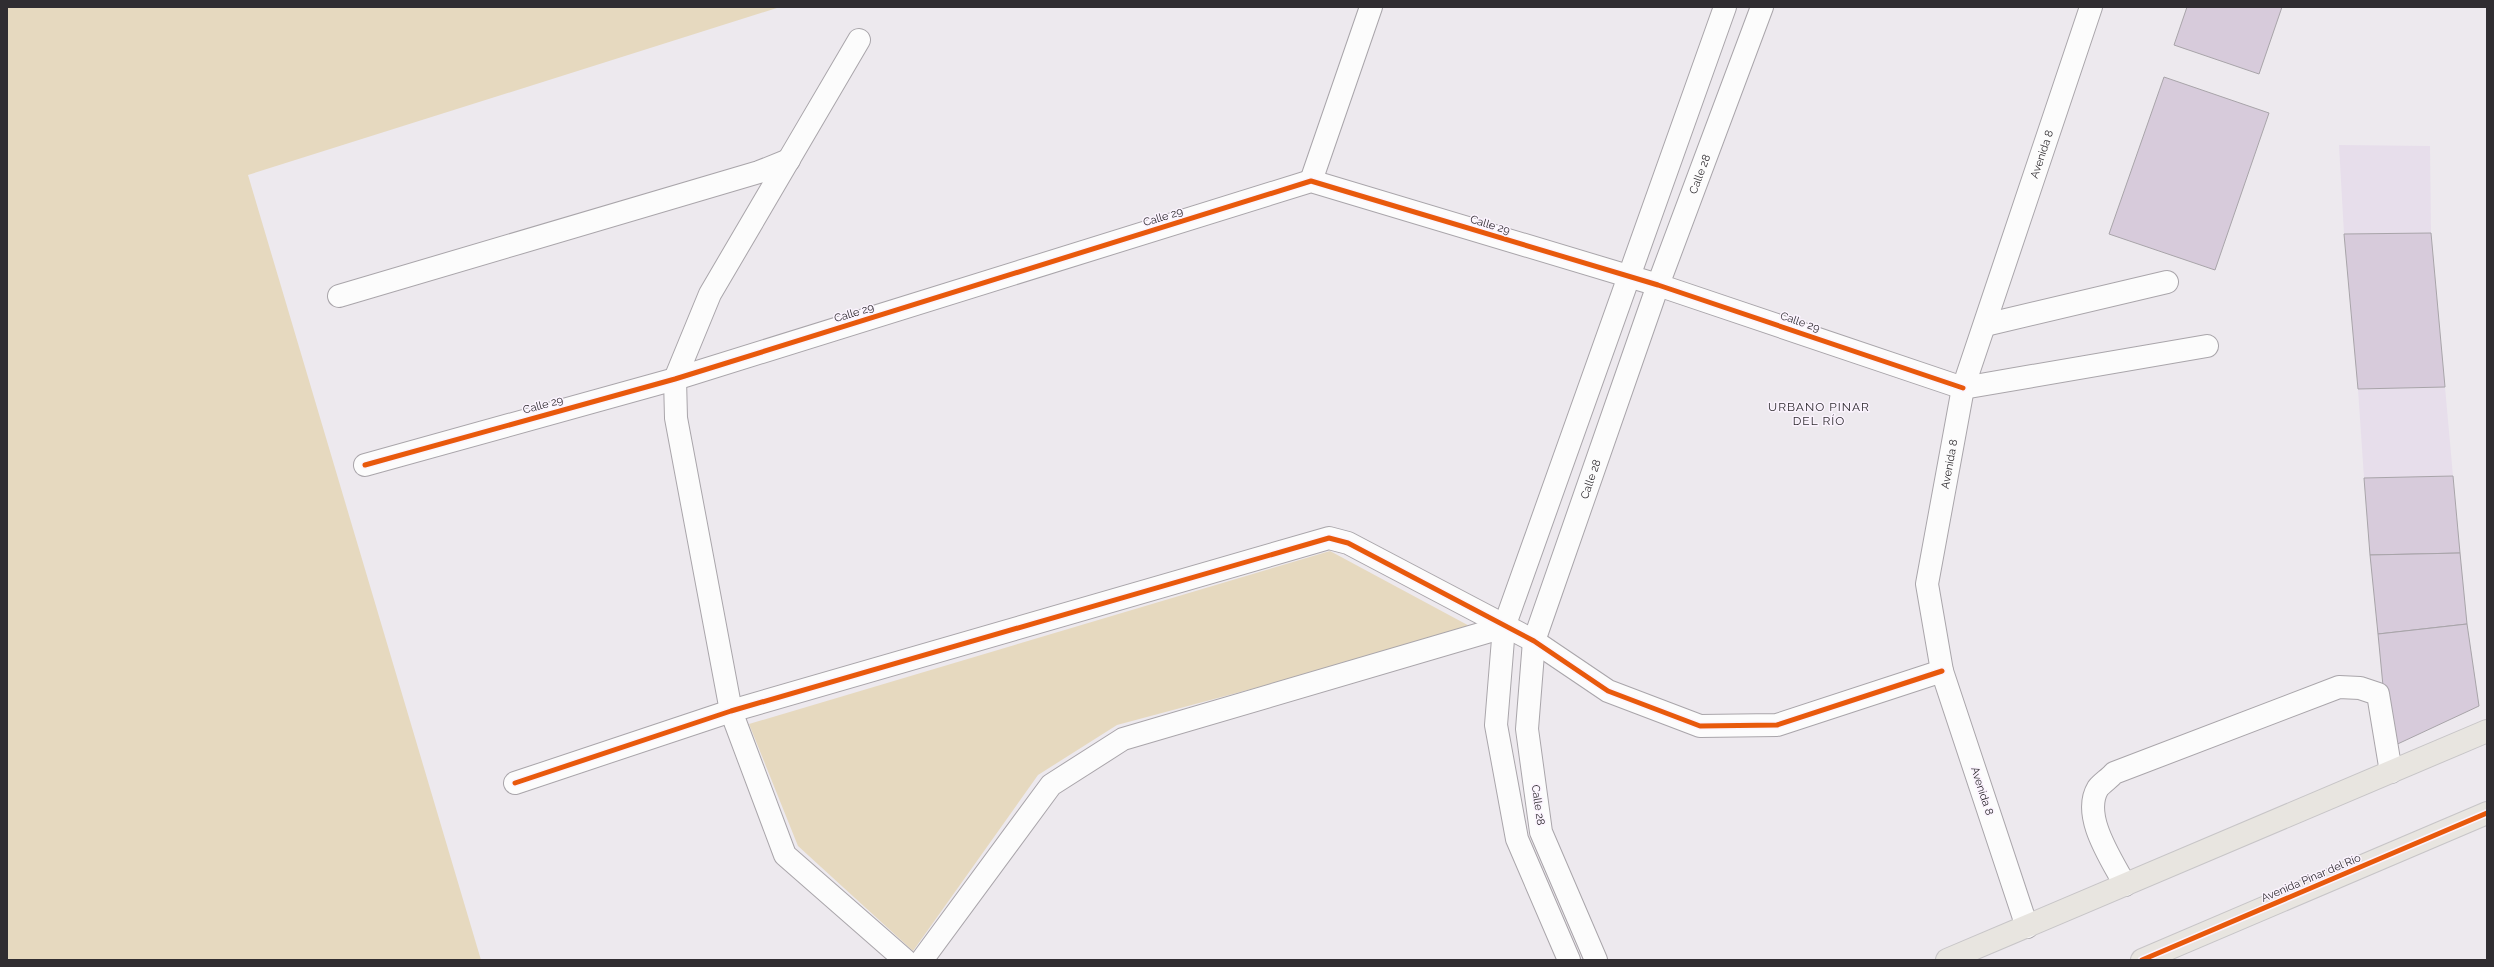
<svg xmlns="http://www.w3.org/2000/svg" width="2494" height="967" font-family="Raleway,sans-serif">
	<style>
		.built { fill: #e7deeb }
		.green { fill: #e6d9bf }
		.building { fill: #d7cbdb; stroke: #a8a4a9 }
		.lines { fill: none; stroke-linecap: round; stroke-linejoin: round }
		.minor-casing { stroke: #a9a5aa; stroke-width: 24 }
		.major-casing { stroke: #c7c5c7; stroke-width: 24 }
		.minor { stroke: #fcfcfc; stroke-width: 22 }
		.major { stroke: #e8e5e0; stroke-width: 22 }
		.cycleway-casing { stroke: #fbf3fe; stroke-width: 8 }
		.cycleway { stroke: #e8590c; stroke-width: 5 }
		.labels { text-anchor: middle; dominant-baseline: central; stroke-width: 3; stroke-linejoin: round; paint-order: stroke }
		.street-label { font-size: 11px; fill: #302d31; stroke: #fbf3fe }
		.neighbourhood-label { font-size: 12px; letter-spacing: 1px; fill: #302d31; stroke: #fbf3fe }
	</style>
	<rect width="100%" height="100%" fill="#ede9ee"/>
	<!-- built -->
	<g class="built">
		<path d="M2339,145l91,1 1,87 -87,1z"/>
		<path d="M2445,387l8,89 -89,2 -6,-89z"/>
	</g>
	<!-- green -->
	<g class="green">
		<path d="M7,7h773l-532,168 233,785h-474z"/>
		<path d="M1330,551l145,78 -358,96 -79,50 -125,176 -115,-105 -49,-122z"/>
	</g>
	<!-- building -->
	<g class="building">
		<path d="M2187,7h95l-23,67 -85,-29z"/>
		<path d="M2164,77l105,36 -54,157 -106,-36z"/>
		<path d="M2431,233l14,154 -87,2 -14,-155z"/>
		<path d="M2453,476l7,77 -90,2 -6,-77z"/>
		<path d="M2460,553l7,71 -89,10 -8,-79z"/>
		<path d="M2467,624l12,82 -90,42 -11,-114z"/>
	</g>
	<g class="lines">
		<!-- minor casing -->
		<g class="minor-casing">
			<g id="minor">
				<path d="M859,40l-149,254 -35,85 1,39 55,293 54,144 120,105"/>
				<path d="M1311,181l60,-174"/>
				<path d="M339,296l420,-124 30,-12"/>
				<path d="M1985,325l182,-43"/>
				<path d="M365,465l310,-86 636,-198 347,104 305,103 244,-42"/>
				<path d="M515,783l216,-72 598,-173 19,5 186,98 74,50 92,35 77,-1 165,-54"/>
				<path d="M2125,885c-13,-25 -44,-69 -27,-97 4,-5 12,-10 16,-15l225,-86 21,1 18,6 13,78"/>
				<path id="s1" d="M2027,927l-85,-256 -15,-87 36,-196 128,-381"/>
				<path d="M922,960l129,-175 72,-46 381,-112"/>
				<path d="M1569,960l-52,-121 -21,-114 8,-98 221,-620"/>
				<path id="s2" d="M1596,960l-55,-128 -14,-103 7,-88 124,-356 104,-278"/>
			</g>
		</g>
		<!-- major casing -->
		<g class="major-casing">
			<g id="major">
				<path d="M1947,960l540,-229"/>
				<path d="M2142,960l345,-147"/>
			</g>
		</g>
		<!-- minor -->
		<use href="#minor" class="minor"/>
		<!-- major -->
		<use href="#major" class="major"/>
		<!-- cycleway casing -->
		<g class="cycleway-casing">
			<g id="cycleway">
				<path d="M365,465l310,-86 636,-198 347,104 305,103"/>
				<path d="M515,783l216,-72 598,-173 19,5 186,98 74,50 92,35 77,-1 165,-54"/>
				<path d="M2142,960l345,-147"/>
			</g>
		</g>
		<!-- cycleway -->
		<use href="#cycleway" class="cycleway"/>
	</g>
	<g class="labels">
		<!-- street labels -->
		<g class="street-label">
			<text stroke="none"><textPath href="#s1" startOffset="804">Avenida 8</textPath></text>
			<text stroke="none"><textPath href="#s2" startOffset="827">Calle 28</textPath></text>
			<text transform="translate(1163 217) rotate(-17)">Calle 29</text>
			<text transform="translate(1490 225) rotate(17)">Calle 29</text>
			<text transform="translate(854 313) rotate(-17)">Calle 29</text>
			<text transform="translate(1800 322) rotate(19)">Calle 29</text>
			<text transform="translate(543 405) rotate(-15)">Calle 29</text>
			<text stroke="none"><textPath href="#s1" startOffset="480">Avenida 8</textPath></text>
			<text stroke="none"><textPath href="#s2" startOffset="503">Calle 28</textPath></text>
			<text transform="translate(1982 791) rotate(72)">Avenida 8</text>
			<text transform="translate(1538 805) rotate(82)">Calle 28</text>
			<text transform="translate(2311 878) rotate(-23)">Avenida Pinar del Río</text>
		</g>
		<!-- neighbourhood labels -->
		<g class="neighbourhood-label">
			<text x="1819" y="407">URBANO PINAR<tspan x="1819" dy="14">DEL RÍO</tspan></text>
		</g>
	</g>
	<!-- border -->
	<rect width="2494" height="967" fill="none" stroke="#302d31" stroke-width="16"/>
</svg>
